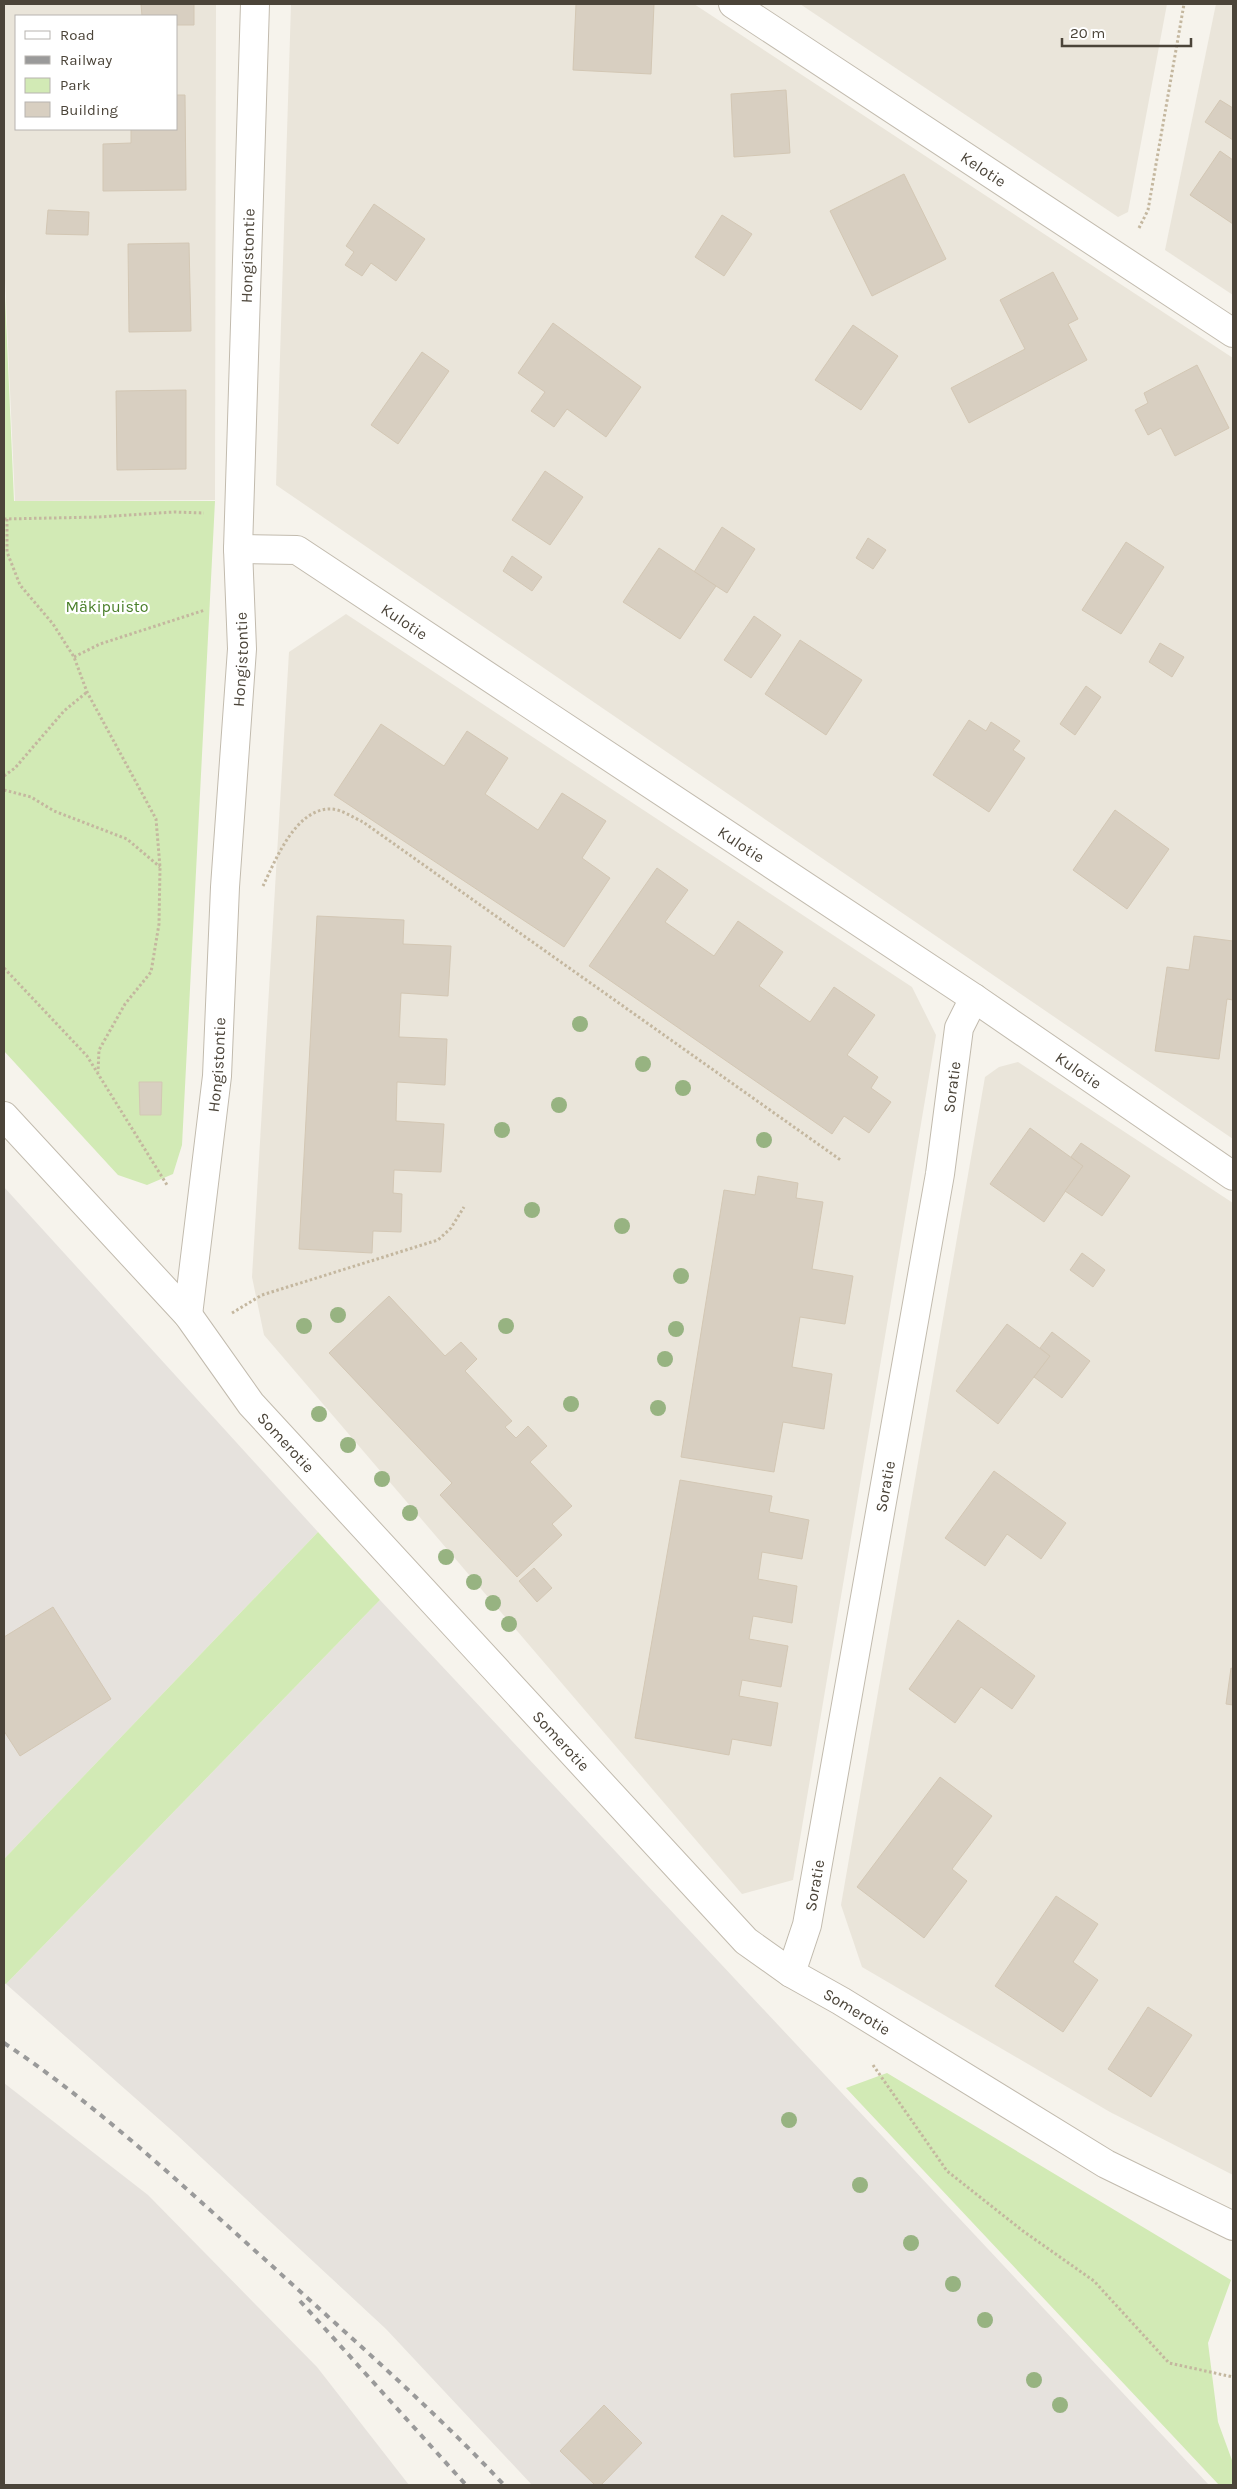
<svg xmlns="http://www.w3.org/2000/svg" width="1237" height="2489" font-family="Karla,sans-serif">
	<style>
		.residential { fill: #eae5da; fill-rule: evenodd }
		.industrial { fill: #e6e2dd }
		.green { fill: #d2eab5 }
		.building { fill: #d8cfc1; stroke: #d3c7b4 }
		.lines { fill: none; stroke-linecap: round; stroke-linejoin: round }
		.minor-casing { stroke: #c2bbae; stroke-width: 30 }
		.path { stroke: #c4b79f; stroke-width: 3; stroke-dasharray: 2.5 2.5; stroke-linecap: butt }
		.minor { stroke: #fff; stroke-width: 28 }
		.rail { stroke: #9a9a9a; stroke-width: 4; stroke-dasharray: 6 6; stroke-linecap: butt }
		.tree { fill: #97b381 }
		.labels { text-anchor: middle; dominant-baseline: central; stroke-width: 4.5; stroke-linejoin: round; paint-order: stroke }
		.street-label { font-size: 16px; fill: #4b4439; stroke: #fff }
		.park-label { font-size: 16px; fill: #4a7f2a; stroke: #fff }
	</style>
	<rect width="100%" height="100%" fill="#f6f3ec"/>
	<!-- residential -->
	<g class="residential">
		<path d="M4,4h212l-1,496 -200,1 -11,-243zM16,16h160v113h-160z"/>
		<path d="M291,4h403l539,354v781l-957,-654z"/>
		<path d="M800,4h367l-39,208 -10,5z"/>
		<path d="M1216,4h17v291l-68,-45z"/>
		<path d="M346,614l566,373 24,48 -143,845 -51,14 -478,-559 -12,-58 37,-625z"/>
		<path d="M1018,1062l215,141v972l-123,-63 -248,-145 -21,-62 144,-828 14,-10z"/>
	</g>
	<!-- industrial -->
	<g class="industrial">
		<path d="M4,1187l314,345 -314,327z"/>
		<path d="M380,1600l829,885h-677l-146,-156 -209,-194 -171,-151z"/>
		<path d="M4,2083l144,112 169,172 92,118h-405z"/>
	</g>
	<!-- green -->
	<g class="green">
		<path d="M4,273l10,228h201l-33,644 -9,29 -26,11 -29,-10 -114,-124z"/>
		<path d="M318,1532l62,68 -374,384 -2,-1v-124z"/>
		<path d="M887,2073l344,207 -23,63 10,79 15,41v22h-14l-373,-397z"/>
	</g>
	<!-- building -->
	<g class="building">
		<path d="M141,4h53v21h-18v-9h-34z"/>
		<path d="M576,4h78l-3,70 -78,-4z"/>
		<path d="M786,90l4,63 -56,4 -3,-63z"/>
		<path d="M176,95h9l1,95 -83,1v-47l28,-1v-14h45z"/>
		<path d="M1220,100l13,8v32l-28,-18z"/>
		<path d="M1220,151l13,9v64l-43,-29z"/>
		<path d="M904,174l42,85 -74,37 -42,-85z"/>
		<path d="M374,204l51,35 -29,42 -25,-18 -9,13 -17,-11 9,-13 -8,-6z"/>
		<path d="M48,210l41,2 -1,23 -42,-1z"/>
		<path d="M722,215l30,19 -28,42 -29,-19z"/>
		<path d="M189,243l2,88 -62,1 -1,-88z"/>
		<path d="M1053,272l25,47 -10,5 19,36 -118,63 -18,-35 74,-39 -25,-49z"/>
		<path d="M553,323l88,64 -35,50 -39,-28 -13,18 -23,-16 14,-19 -27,-19z"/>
		<path d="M853,325l45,31 -37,54 -46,-30z"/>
		<path d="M422,352l27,19 -51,73 -27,-19z"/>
		<path d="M1197,365l32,63 -54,28 -14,-28 -13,7 -13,-25 13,-7 -4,-10z"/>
		<path d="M186,390v79l-69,1 -1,-79z"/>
		<path d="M545,471l38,26 -33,48 -38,-25z"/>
		<path d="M722,527l33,22 -28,44 -33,-21z"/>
		<path d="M868,538l18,12 -13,19 -17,-11z"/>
		<path d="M1126,542l38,25 -43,67 -39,-24z"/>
		<path d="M659,548l57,38 -36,53 -57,-37z"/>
		<path d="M512,556l30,21 -10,14 -29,-20z"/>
		<path d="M754,616l27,19 -30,43 -27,-18z"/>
		<path d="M800,640l62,40 -36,55 -61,-41z"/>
		<path d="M1160,643l24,14 -12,20 -23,-15z"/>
		<path d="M1086,686l15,11 -26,38 -15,-11z"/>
		<path d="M969,720l17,11 5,-9 29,19 -7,9 12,8 -36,54 -56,-37z"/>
		<path d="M381,724l63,42 23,-35 41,27 -23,36 53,36 24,-37 44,28 -24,37 28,20 -46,69 -230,-152z"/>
		<path d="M1115,810l54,39 -42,60 -54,-39z"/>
		<path d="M657,868l31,22 -23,32 49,34 24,-35 45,31 -24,34 51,36 24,-35 41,28 -28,40 31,22 -7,11 20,14 -22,31 -25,-17 -12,18 -243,-168z"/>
		<path d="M317,916l87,4 -1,24 48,2 -3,50 -47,-3 -2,44 48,2 -2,46 -48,-3 -1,39 48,3 -3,48 -47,-2 -1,23 9,1 -1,38 -28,-1 -1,22 -73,-4z"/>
		<path d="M1194,936l39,5v59l-6,-1 -8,60 -64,-8 12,-84 22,3z"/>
		<path d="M139,1082h23l-1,33h-21z"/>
		<path d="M1030,1128l53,38 -39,56 -54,-38z"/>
		<path d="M1081,1143l49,33 -28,40 -37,-25 18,-25 -12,-9z"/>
		<path d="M758,1176l40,7 -2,15 27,4 -11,67 41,7 -8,48 -45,-7 -8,50 40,7 -8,55 -41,-7 -9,50 -93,-15 43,-267 31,5z"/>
		<path d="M1082,1253l23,17 -12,17 -23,-17z"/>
		<path d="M389,1296l56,60 16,-14 16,17 -12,12 47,50 -7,6 11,11 12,-12 19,20 -17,16 42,44 -20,18 10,11 -45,42 -77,-82 12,-12 -123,-130z"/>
		<path d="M1007,1324l43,32 -52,68 -42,-33z"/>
		<path d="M1052,1332l38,29 -28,37 -28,-21 16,-21 -10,-8z"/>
		<path d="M994,1471l72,52 -25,36 -34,-25 -22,32 -40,-28z"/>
		<path d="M680,1480l92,16 -3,16 40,8 -7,39 -40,-7 -4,27 39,7 -5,37 -39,-7 -4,23 39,7 -7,41 -39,-7 -3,16 39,7 -7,43 -39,-7 -3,16 -94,-17z"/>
		<path d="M534,1568l18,20 -15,14 -18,-21z"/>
		<path d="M53,1607l58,92 -91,57 -16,-25v-94z"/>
		<path d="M958,1620l77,56 -23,33 -31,-22 -26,36 -46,-34z"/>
		<path d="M1231,1668l2,1v36l-7,-1z"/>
		<path d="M940,1777l52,39 -40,53 15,12 -43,57 -67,-51z"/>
		<path d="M1056,1896l42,28 -25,38 25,18 -35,52 -68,-46z"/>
		<path d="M1148,2007l44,28 -41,62 -43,-28z"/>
		<path d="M604,2405l38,38 -41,42h-6l-35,-34z"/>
	</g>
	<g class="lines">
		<!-- minor casing -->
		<g class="minor-casing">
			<g id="minor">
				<path id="s1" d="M733,4l500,329"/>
				<path id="s2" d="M238,549l59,1 677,448 259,178"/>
				<path id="s3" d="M4,1116l184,199 63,89 495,537 45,32 50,28 265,163 127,62"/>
				<path id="s4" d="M188,1315l29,-239 8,-189 17,-238 -4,-100 17,-545"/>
				<path id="s5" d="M791,1973l16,-48 133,-751 19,-146 15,-30"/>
			</g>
		</g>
		<!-- path -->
		<g class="path">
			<path d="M1139,228l9,-18 36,-206"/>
			<path d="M4,519l95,-2 75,-5 30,1"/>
			<path d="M7,519v33l13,33 33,39 21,33 13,35 69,127 4,48 -1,57 -8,48 -26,32 -26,46 -1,22"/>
			<path d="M74,657l26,-13 105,-34"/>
			<path d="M4,776l11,-8 49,-57 23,-19"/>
			<path d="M4,790l27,7 23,14 73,28 33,28"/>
			<path d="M263,886c13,-27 33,-78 68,-77 10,0 23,9 32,13l479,339"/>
			<path d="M4,968l83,88 80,129"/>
			<path d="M232,1313l30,-18 176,-55 13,-12 13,-21"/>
			<path d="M873,2065l74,106 76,60 71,50 75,82 64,14"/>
		</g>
		<!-- minor -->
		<use href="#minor" class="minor"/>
		<!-- rail -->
		<g class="rail">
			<path d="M4,2043c95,63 182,146 267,222 79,72 160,142 233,220"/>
			<path d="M300,2301l166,184"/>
		</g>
	</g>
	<!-- trees -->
	<g class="tree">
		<circle cx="580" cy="1024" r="8"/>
		<circle cx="643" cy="1064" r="8"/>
		<circle cx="683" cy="1088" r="8"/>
		<circle cx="559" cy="1105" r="8"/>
		<circle cx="502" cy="1130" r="8"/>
		<circle cx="764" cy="1140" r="8"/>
		<circle cx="532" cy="1210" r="8"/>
		<circle cx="622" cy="1226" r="8"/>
		<circle cx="681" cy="1276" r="8"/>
		<circle cx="338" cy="1315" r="8"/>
		<circle cx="304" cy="1326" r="8"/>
		<circle cx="506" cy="1326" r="8"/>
		<circle cx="676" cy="1329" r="8"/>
		<circle cx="665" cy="1359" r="8"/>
		<circle cx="571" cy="1404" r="8"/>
		<circle cx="658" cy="1408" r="8"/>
		<circle cx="319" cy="1414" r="8"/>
		<circle cx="348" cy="1445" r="8"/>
		<circle cx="382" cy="1479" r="8"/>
		<circle cx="410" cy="1513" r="8"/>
		<circle cx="446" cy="1557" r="8"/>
		<circle cx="474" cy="1582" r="8"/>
		<circle cx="493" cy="1603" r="8"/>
		<circle cx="509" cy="1624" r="8"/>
		<circle cx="789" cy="2120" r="8"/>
		<circle cx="860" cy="2185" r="8"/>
		<circle cx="911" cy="2243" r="8"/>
		<circle cx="953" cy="2284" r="8"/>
		<circle cx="985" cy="2320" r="8"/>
		<circle cx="1034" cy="2380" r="8"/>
		<circle cx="1060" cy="2405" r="8"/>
	</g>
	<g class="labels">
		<!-- street labels -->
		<g class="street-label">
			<text stroke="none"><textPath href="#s1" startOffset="300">Kelotie</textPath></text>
			<text stroke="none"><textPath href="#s4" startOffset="1062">Hongistontie</textPath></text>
			<text stroke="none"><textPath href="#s2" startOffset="188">Kulotie</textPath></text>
			<text stroke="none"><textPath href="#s4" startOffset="658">Hongistontie</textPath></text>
			<text stroke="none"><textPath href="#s2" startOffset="592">Kulotie</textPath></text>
			<text stroke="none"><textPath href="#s4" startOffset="252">Hongistontie</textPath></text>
			<text stroke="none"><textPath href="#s2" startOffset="998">Kulotie</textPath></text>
			<text stroke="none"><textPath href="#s5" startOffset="901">Soratie</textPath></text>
			<text stroke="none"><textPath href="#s3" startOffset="432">Somerotie</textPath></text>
			<text stroke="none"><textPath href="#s5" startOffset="496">Soratie</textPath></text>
			<text stroke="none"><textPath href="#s3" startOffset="838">Somerotie</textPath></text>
			<text stroke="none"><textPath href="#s5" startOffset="91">Soratie</textPath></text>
			<text stroke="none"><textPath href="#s3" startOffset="1242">Somerotie</textPath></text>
		</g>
		<!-- park labels -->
		<g class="park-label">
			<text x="107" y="606">Mäkipuisto</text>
		</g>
	</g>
	<!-- border -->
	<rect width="1237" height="2489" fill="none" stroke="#4b4439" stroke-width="10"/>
	<!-- legend -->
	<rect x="15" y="15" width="162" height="115" fill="#ffffff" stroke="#b7b4b0"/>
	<rect x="25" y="31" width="25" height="8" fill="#ffffff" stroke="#b7b4b0"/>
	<text x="60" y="40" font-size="15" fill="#4b4439">Road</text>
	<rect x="25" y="56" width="25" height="8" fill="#9a9a9a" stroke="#b7b4b0"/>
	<text x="60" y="65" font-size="15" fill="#4b4439">Railway</text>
	<rect x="25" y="78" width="25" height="15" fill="#d2eab5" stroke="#b7b4b0"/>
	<text x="60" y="90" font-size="15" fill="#4b4439">Park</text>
	<rect x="25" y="102" width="25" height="15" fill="#d8cfc1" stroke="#b7b4b0"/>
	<text x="60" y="115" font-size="15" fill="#4b4439">Building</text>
	<!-- scale -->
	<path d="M1062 38v8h129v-8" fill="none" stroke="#4b4439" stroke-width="2.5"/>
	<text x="1070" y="38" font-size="15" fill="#4b4439" stroke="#ffffff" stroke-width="4" paint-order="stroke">20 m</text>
</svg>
